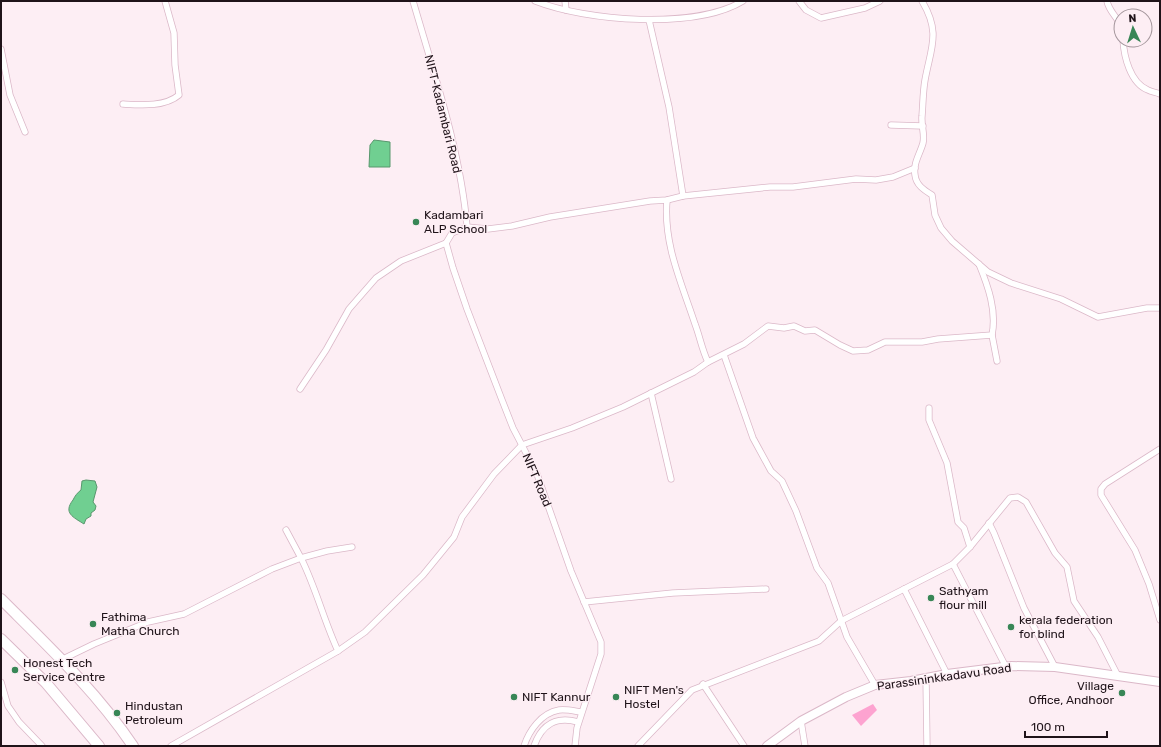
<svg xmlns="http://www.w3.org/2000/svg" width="1161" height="747" font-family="Rubik,sans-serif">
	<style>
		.green { fill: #fda3d0 }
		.water { fill: #70cf91; stroke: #58976d }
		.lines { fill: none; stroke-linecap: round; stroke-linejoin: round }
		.street-casing { stroke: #dbb8c8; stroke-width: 7 }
		.secondary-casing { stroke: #dbb8c8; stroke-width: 10 }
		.highway-casing { stroke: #dbb8c8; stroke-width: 12 }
		.street { stroke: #fff; stroke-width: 5.5 }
		.secondary { stroke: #fff; stroke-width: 8 }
		.highway { stroke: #fff; stroke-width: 10 }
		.poi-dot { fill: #388656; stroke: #fdeef4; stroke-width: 1.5 }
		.labels { text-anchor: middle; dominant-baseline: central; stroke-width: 3; stroke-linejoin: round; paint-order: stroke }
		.street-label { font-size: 12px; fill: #1f1319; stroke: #fdeef4 }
		.poi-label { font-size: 12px; fill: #1f1319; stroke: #fdeef4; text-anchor: start }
	</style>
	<rect width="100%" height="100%" fill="#fdeef4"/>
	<!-- green -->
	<path class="green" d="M873,704l4,6 -16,16 -9,-11z"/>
	<!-- water -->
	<g class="water">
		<path d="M374,140l16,2v25h-21l1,-22z"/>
		<path d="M86,480l9,1 2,6 -4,15 3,4 -1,4 -4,3v3l-5,3 -2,5c-11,-7 -21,-11 -11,-24 2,-4 4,-7 8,-10l1,-9z"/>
	</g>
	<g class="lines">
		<!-- street casing -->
		<g class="street-casing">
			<g id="street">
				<path d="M413,1c21,72 48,152 54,226"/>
				<path d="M535,1c51,20 160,29 208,0"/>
				<path d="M565,1l1,9"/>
				<path d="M799,1l7,9 15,8 44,-10 15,-7"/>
				<path d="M922,1c19,32 9,46 3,79 -2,11 -2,24 -3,36 -1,9 3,18 1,27 -3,11 -10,20 -8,32 1,10 9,15 17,20l3,20 6,13 11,13 36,31 23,11 50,16 37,18 49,-9h13"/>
				<path d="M1107,1c2,11 11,16 14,26"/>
				<path d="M649,20l20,87 14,89"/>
				<path d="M1123,40c1,16 7,43 25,50 3,2 8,2 12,4"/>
				<path d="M1,49l9,46 15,37"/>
				<path d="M123,104c18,1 42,3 56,-9l-4,-30 -1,-32 -9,-32"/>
				<path d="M891,125l32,1"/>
				<path d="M667,200c-4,44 15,84 28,124 5,13 7,26 13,38l36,-18 24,-18 16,2 10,-2 11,5 10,-1 25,15 13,6 15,-1 17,-8h37l16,-3 54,-4c5,-24 -4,-49 -13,-71"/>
				<path d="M992,335l5,26"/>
				<path d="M724,355l29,83 18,33 11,10 14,30 21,57 11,15 19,54 28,48"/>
				<path d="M300,389l26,-39 23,-41 27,-31 25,-17 45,-18"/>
				<path d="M651,393l20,86"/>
				<path d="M929,408v12l18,43 11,59 6,6 6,19"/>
				<path d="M1160,449l-55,35 -4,5v6l34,55 14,34 11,36"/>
				<path d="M989,523l5,10 30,75 31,59"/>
				<path d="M953,564l53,103"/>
				<path d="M904,589l49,-25 17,-17 40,-49 8,-1 8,5 29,51 12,14 7,34 24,36 19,37"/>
				<path d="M584,602l89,-9 93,-4"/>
				<path d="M338,651l27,-19 58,-57 31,-38 8,-20 32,-43 28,-29 50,-17 51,-21 71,-35 14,-10"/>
				<path d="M61,660l33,-16 54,-22 36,-8 88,-45 29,-11 -15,-28"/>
				<path d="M926,678l1,68"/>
				<path d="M1,682l7,24 11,16 23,24"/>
				<path d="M703,684l41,62"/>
				<path d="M801,721l4,25"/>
				<path d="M171,746l167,-95c-14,-30 -22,-63 -37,-93l26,-7 25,-4"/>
				<path d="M524,746c5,-15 17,-33 35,-36 7,-1 15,1 22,2"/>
				<path d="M534,746c8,-22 22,-30 44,-24"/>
				<path d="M575,746l2,-18 24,-74v-12l-30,-71 -34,-97 -24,-46 -11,-28 -35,-91 -14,-41 -7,-25 6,-10 15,-6 21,2 24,-3 38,-9 100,-16 17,-1 16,-4 87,-9h23l63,-8 20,1 17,-3 22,-9"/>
				<path d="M638,746l54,-56 127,-49 22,-20 63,-32 43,85"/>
			</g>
		</g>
		<!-- secondary casing -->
		<g class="secondary-casing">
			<path id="secondary" d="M767,746l34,-25 45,-24 29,-12 36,-4 36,-7 64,-8 44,1 105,15"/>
		</g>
		<!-- highway casing -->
		<g class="highway-casing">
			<g id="highway">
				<path d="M1,599c47,47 95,92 132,147"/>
				<path d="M1,639l45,44 53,63"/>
			</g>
		</g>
		<!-- street -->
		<use href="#street" class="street"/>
		<!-- secondary -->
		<use href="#secondary" class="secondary"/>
		<!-- highway -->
		<use href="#highway" class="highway"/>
	</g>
	<!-- markers -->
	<g class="poi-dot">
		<circle cx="416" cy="222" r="4"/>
		<circle cx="931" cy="598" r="4"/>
		<circle cx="93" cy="624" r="4"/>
		<circle cx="1011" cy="627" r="4"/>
		<circle cx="15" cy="670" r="4"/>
		<circle cx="1122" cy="693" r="4"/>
		<circle cx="514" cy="697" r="4"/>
		<circle cx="616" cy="697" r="4"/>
		<circle cx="117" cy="713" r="4"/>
	</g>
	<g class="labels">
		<!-- street labels -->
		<g class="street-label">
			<text transform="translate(443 114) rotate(76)">NIFT-Kadambari Road</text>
			<text transform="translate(537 480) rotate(67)">NIFT Road</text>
			<text transform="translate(944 677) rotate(-8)">Parassininkkadavu Road</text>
		</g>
		<!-- poi labels -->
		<g class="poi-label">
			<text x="424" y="215">Kadambari<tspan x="424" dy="14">ALP School</tspan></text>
			<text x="939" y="591">Sathyam<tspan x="939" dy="14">flour mill</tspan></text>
			<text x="101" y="617">Fathima<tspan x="101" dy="14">Matha Church</tspan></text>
			<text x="1019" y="620">kerala federation<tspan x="1019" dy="14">for blind</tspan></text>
			<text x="23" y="663">Honest Tech<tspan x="23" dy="14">Service Centre</tspan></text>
			<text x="1114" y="686" text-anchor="end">Village<tspan x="1114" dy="14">Office, Andhoor</tspan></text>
			<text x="624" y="690">NIFT Men's<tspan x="624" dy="14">Hostel</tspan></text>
			<text x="522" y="697">NIFT Kannur</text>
			<text x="125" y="706">Hindustan<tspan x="125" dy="14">Petroleum</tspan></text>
		</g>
	</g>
	<!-- border -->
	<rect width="1161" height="747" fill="none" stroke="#1f1319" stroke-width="4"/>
	<!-- north arrow -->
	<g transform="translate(1133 28) rotate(356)"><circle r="19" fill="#fdeef4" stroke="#a4969c"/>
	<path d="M0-3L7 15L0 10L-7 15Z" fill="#388656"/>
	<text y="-6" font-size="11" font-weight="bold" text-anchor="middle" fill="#1f1319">N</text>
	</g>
	<!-- scale -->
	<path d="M1025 731v6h82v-6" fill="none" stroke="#1f1319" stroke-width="2"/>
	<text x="1031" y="731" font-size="12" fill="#1f1319" stroke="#fdeef4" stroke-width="3" paint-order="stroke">100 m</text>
</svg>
